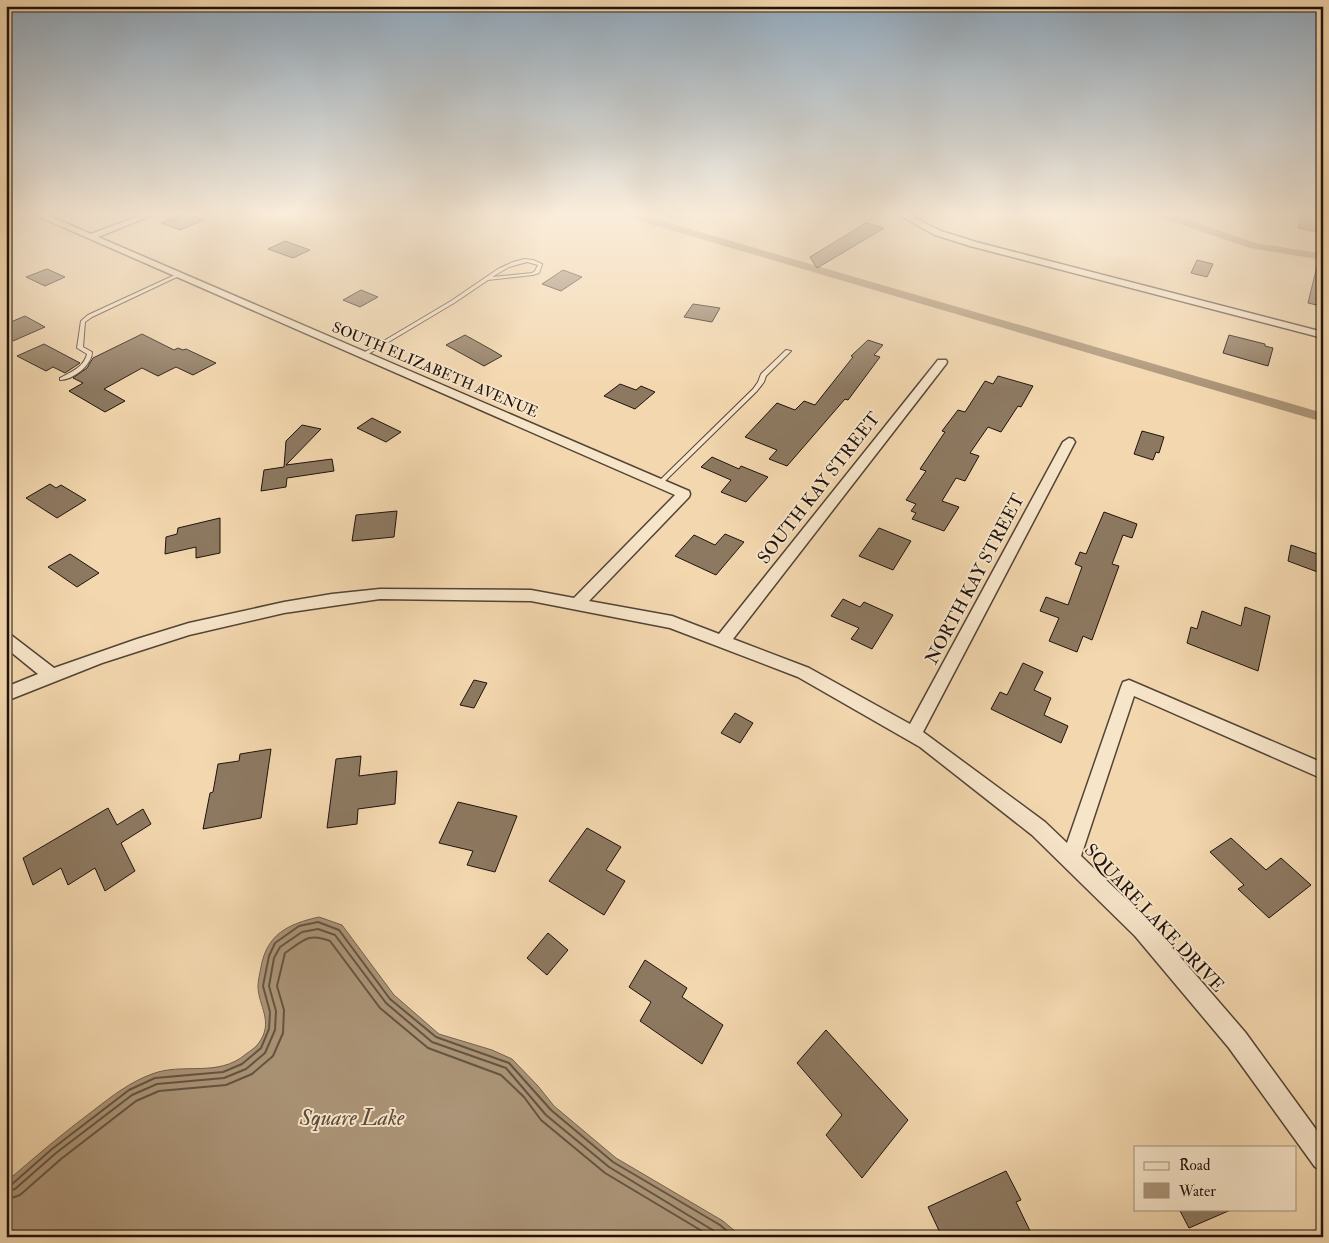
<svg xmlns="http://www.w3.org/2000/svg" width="1329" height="1243" font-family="'IM FELL Double Pica',serif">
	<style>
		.water { fill: #ab9477; stroke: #73604d }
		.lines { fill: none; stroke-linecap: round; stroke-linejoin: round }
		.shore { stroke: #645442; stroke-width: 2 }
		.canal { fill: #ab9477; fill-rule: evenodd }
		.building { fill: #8d7961; stroke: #1e130d }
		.service-casing { stroke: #534435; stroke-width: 2 }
		.minor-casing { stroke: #534435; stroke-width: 3 }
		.service { fill: #f7e5ca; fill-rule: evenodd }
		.minor { fill: #f7e5ca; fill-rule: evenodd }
		.labels { text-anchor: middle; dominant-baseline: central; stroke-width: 4; stroke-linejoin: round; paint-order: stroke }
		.far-street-label { font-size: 15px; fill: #1e130d; stroke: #f7e5ca }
		.street-label { font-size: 18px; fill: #1e130d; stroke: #f7e5ca }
		.near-water-label { font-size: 22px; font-style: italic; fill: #5d4d3d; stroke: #f7e5ca }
	</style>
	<rect width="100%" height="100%" fill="#f3d7ae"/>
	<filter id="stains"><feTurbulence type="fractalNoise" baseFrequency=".004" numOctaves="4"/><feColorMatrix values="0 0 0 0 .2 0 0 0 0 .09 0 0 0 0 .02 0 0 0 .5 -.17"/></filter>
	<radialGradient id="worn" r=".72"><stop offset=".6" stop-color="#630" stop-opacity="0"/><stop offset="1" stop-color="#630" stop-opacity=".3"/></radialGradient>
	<!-- water -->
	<path class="water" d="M319,917l23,8 52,70 45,39 53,16 20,9 26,27 16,20 62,52 107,63 19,16h-736v-55c29,-25 57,-49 88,-72 18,-14 36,-28 58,-36 31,-12 66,4 94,-20 4,-3 9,-6 12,-10 17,-22 0,-38 0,-58 0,-6 2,-13 3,-19 6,-33 27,-43 58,-50z"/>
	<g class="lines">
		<!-- shore -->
		<g class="shore">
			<path d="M6,1186l5,-1 41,-36 77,-59 26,-12 68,-6 19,-8 19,-16 8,-19 1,-17 -7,-26 6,-30 6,-13 24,-17 19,-4 21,8 51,69 46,38 73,26 42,47 62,52 107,63 14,12"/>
			<path d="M6,1192l9,-3 41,-36 76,-58 25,-11 67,-6 22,-9 19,-16 10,-23 1,-19 -7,-25 5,-28 6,-11 22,-15 16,-3 17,6 51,68 46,39 74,26 40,47 63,52 115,70"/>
			<path d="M6,1200l14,-5 41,-36 75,-58 23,-10 67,-6 26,-11 21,-18 10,-23 1,-23 -7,-24 8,-33c18,-12 23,-21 45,-12l50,67 48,40 73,27 23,22 17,23 64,53 107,64"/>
		</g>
		<!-- canal -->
		<g class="canal">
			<path d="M622,214h16l685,199v9l-700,-206z"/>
			<path d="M1155,214h15l86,29 67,11v6l-73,-12 -94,-32z"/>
		</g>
	</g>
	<!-- building -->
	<g class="building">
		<path d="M183,214l21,6 -24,10 -19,-7z"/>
		<path d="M1302,214l19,2 -4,16 -19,-4z"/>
		<path d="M866,223l18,5 -67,40 -7,-11z"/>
		<path d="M285,241l25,9 -17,8 -25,-9z"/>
		<path d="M1197,260l16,4 -6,13 -16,-4z"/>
		<path d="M1318,262l5,1v34l-2,9 -13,-3z"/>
		<path d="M47,269l18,8 -20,9 -19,-9z"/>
		<path d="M563,270l19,7 -21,14 -19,-7z"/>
		<path d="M361,290l17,7 -18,10 -17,-7z"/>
		<path d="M693,304l27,4 -8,14 -28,-5z"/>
		<path d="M25,316l20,11 -32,14 -7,-4v-13z"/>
		<path d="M142,334l32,16 4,-2 5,2 3,-1 30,14 -23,12 -17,-8 -18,9 -16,-8 -38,21 21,12 -20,11 -36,-21 14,-8 -10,-5 14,-10 6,-10z"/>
		<path d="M465,335l27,15 10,6 -18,10 -38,-21z"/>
		<path d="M1229,335l36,9v2l8,2 -5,18 -45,-13z"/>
		<path d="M868,340l15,5 -9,10 6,2 -32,43 -3,-1 -58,67 -18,-7 8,-9 -32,-13 32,-34 18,7 9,-9 11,4 38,-48 -2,-1z"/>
		<path d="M44,344l36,19 -15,10 -12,-6 -7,4 -29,-15z"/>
		<path d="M998,376l35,10 -12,21 -3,-1 -17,26 -13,-5 -18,26 9,3 -14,25 -9,-3 -14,23 17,6 -15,24 -32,-12 4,-6 -5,-2 5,-7 -10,-4 20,-29 -6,-2 25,-37 -3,-1 16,-21 7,2 20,-31 8,3z"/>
		<path d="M620,384l16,6 5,-4 14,6 -20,17 -31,-13z"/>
		<path d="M372,418l29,14 -15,10 -29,-14z"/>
		<path d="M302,425l19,4 -35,36 46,-6 2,12 -47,7 -1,9 -25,4 3,-21 20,-3 2,-26z"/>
		<path d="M1142,431l22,6 -5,16 -3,-1 -3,8 -19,-6z"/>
		<path d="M712,457l27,12 2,-3 27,11 -22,25 -25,-10 10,-12 -30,-13z"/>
		<path d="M50,484l6,4 5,-3 25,15 -29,18 -31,-20z"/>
		<path d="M397,511l-3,26 -42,4 4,-26z"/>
		<path d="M1104,512l33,12 -5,14 -9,-3 -11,29 7,2 -27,74 -9,-4 -6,16 -28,-11 10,-23 -19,-7 6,-14 22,8 14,-38 -7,-3 5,-12 6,2z"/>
		<path d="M220,518v35l-24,5v-11l-31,7 1,-17 11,-3 1,-6z"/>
		<path d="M879,528l32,13 -18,29 -34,-14z"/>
		<path d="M725,534l19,8 -28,33 -41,-19 19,-21 21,10z"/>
		<path d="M1291,545l32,11v18l-35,-13z"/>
		<path d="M70,554l29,19 -22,14 -29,-20z"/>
		<path d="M843,599l17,8 4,-5 29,13 -21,34 -21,-10 8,-11 -28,-12z"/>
		<path d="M1245,607l25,9 -12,55 -71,-28 4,-16 6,2 5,-18 39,15z"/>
		<path d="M1023,663l20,9 -9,18 17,8 -7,17 24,11 -7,17 -70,-34 9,-17 7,3z"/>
		<path d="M474,680l13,3 -13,25 -14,-3z"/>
		<path d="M735,713l18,10 -13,20 -19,-10z"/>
		<path d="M271,749l-10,69 -58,11 7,-36 3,-1 5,-28 21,-3 1,-7z"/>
		<path d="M361,756l-2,20 38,-5 -2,33 -37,5 -1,15 -30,4 9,-69z"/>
		<path d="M458,802l59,14 -22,56 -28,-7 6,-14 -34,-8z"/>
		<path d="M108,808l9,17 26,-16 8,15 -30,19 14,28 -30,20 -10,-23 -27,17 -7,-17 -28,17 -10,-27z"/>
		<path d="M587,828l34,19 -15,23 19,11 -21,34 -55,-34z"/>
		<path d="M1231,838l35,32 15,-12 30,27 -42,33 -31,-29 6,-4 -34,-33z"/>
		<path d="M548,933l20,17 -21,25 -20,-17z"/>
		<path d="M645,960l42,28 -5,9 41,28 -21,39 -62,-43 11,-19 -22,-15z"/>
		<path d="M826,1030l82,90 -46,58 -36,-43 16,-20 -45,-52z"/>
		<path d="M1006,1171l15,29 -5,2 17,35h-91l-14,-30z"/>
		<path d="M1179,1209h54l-44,19z"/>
	</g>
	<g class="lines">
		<!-- service casing -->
		<g class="service-casing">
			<g id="service">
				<path d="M525,259l8,1 9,4v1l-3,8 -6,2 -45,5 -34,23 -89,53 -5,-1 91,-54 47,-32 15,-7zM527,262l11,3 -3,6 -3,2 -40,4 17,-10z"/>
				<path d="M177,274l4,1 -89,42 -7,5 -2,25 9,5c0,13 -19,28 -32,28v-2c11,-6 24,-11 27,-24l-10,-6 4,-27 7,-6z"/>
				<path d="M786,350l5,1 -25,25 -2,6 -7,9 -96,94h-4v-2l96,-94 5,-7 3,-8z"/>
			</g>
		</g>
		<!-- minor casing -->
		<g class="minor-casing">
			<g id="minor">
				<path d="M33,214h11l47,20 53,-20h11l-57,23 591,254 1,3 -1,3 -100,104 83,15 47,18 219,-274h8l1,2 -1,2 -213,275 76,29 101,56 153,-282 6,-4 4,1 2,3 -152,290 122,90 22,21 54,-156 2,-5 6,-2 194,83v16l-189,-83 -53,160 69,66 95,110 78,107v32l-8,-4 -86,-119 -94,-112 -103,-101 -112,-88 -122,-70 -128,-49 -139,-27 -151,-2 -96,14 -95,22 -87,28 -96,38v-14l32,-13 -32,-26v-15l5,2 43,33 83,-29 52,-16 95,-21 48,-8 48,-5 151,1 43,8 101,-103z"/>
				<path d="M897,214h10l34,17 35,11 347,90v6l-353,-92 -35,-11z"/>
			</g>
		</g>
		<!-- service -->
		<use href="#service" class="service"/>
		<!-- minor -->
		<use href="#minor" class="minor"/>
	</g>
	<!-- sky -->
	<linearGradient id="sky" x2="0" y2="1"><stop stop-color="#8fa7bb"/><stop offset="0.55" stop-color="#faeddb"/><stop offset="1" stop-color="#faeddb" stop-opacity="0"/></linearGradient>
	<rect width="1329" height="388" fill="url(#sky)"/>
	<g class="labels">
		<!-- far-street labels -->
		<g class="far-street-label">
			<text transform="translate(435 370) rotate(23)">SOUTH ELIZABETH AVENUE</text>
		</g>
		<!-- street labels -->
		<g class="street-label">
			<text transform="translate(819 488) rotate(-52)">SOUTH KAY STREET</text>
			<text transform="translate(975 579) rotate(-62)">NORTH KAY STREET</text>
			<text transform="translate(1154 918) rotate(47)">SQUARE LAKE DRIVE</text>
		</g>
		<!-- near-water labels -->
		<g class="near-water-label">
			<text x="352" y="1118">Square Lake</text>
		</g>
	</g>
	<!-- margin -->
	<rect width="1329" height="1243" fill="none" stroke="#f3d7ae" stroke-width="25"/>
	<rect x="8" y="8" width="1314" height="1228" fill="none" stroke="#1e130d" stroke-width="2.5"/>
	<rect x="12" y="12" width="1304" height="1218" fill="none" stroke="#1e130d"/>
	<!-- legend -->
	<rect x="1134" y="1146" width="162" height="65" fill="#f7e5ca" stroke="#a0917e"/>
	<rect x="1144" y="1162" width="25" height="8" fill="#f7e5ca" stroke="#a0917e"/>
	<text x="1179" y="1170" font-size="15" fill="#1e130d">Road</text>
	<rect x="1144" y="1183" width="25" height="15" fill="#ab9477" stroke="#a0917e"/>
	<text x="1179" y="1196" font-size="15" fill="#1e130d">Water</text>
	<rect width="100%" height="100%" filter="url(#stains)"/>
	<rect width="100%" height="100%" fill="url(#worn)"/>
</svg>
